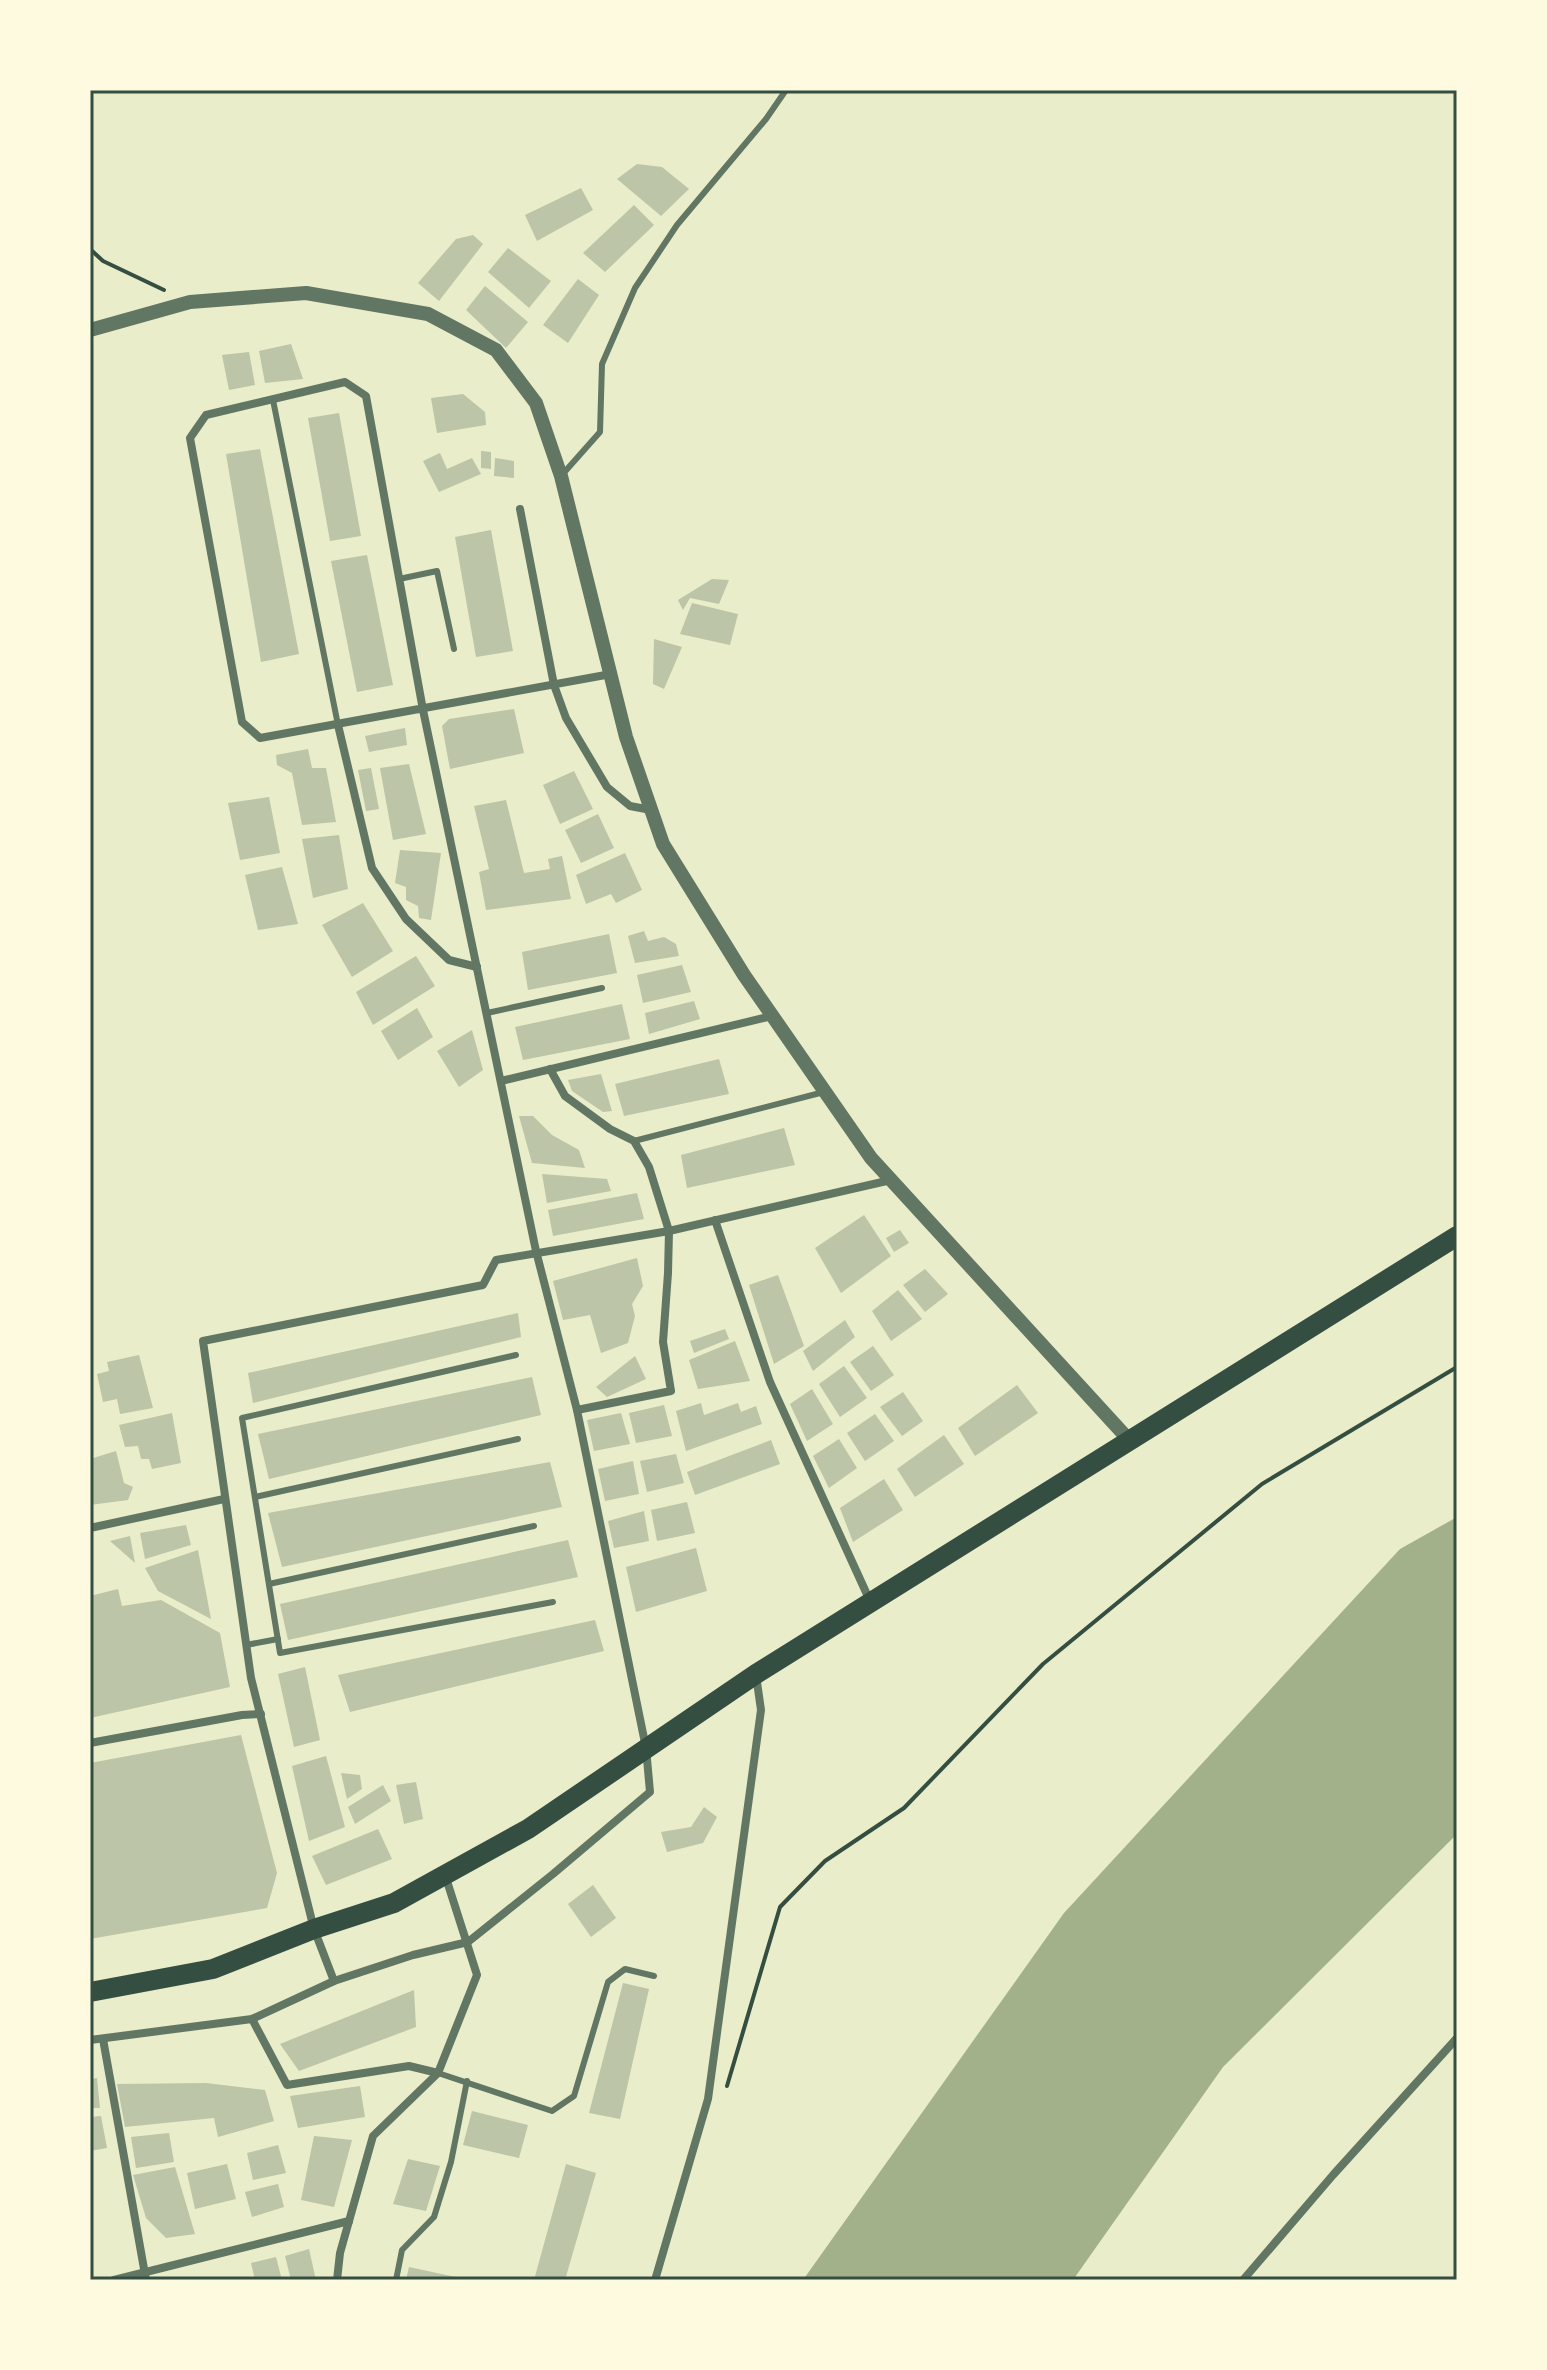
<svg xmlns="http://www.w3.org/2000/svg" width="1547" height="2370" font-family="Rubik,sans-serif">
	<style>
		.water { fill: #a3b18a }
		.building { fill: #bcc5a7 }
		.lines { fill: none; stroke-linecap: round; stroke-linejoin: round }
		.path { stroke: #344e41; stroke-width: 4 }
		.service { stroke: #617663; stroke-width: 6 }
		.minor { stroke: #617663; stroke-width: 8 }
		.tertiary { stroke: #617663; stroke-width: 14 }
		.primary { stroke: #344e41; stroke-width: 20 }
		.neatline { fill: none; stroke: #344e41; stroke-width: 3 }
	</style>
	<rect width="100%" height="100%" fill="#e9edc9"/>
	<!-- water -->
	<path class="water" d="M1457,1517v317l-234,233 -150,213h-270l261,-367 336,-364z"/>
	<!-- building -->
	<g class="building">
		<path d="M637,164l25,3 27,22 -28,27 -44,-37z"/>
		<path d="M581,188l12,22 -56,31 -12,-26z"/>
		<path d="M634,205l20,20 -49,47 -22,-19z"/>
		<path d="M473,235l10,9 -44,57 -21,-18 38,-44z"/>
		<path d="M508,248l43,33 -22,27 -41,-36z"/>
		<path d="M578,279l21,16 -31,48 -25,-18z"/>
		<path d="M485,286l43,36 -22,26 -40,-38z"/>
		<path d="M291,344l12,35 -38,4 -6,-32z"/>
		<path d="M249,352l6,33 -26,5 -7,-35z"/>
		<path d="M463,394l22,18 1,13 -49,8 -6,-35z"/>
		<path d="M339,413l22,123 -31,5 -22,-123z"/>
		<path d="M260,449l39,205 -38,8 -35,-208z"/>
		<path d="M481,451l10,1v17l-10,-1z"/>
		<path d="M440,453l7,16 25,-11 9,16 -42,18 -16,-31z"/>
		<path d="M495,458l19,3v17l-20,-2z"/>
		<path d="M491,530l22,121 -37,6 -21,-120z"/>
		<path d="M367,555l26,130 -36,7 -26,-131z"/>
		<path d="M712,579l17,1 -10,24 -29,-6 -7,12 -5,-10z"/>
		<path d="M692,603l46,11 -8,31 -50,-11z"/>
		<path d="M654,639l28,8 -18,42 -11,-5z"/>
		<path d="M514,709l10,44 -74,16 -8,-43 7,-7z"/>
		<path d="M405,728l2,17 -38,7 -4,-16z"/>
		<path d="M308,749l4,19h14l10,54 -34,3 -10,-52 -15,-8 -1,-10z"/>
		<path d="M409,764l17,70 -33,6 -13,-72z"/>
		<path d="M371,768l8,41 -13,2 -8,-41z"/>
		<path d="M574,771l19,38 -33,15 -17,-39z"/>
		<path d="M269,797l11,56 -40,7 -12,-57z"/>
		<path d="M506,800l18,73 26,-4 -2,-10 14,-3 9,43 -85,11 -7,-38 10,-3 -15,-63z"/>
		<path d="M598,814l16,34 -33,15 -16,-33z"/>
		<path d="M339,835l9,54 -35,9 -11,-59z"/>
		<path d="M400,850l41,3 -10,67 -12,-2 -1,-12 -12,-6v-13l-11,-4z"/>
		<path d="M625,853l17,37 -26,13 -5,-9 -25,10 -10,-29z"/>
		<path d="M282,867l16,57 -40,6 -13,-55z"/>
		<path d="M363,903l30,48 -41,26 -30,-52z"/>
		<path d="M644,931l4,10 16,-4 12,7 3,12 -44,7 -7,-27z"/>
		<path d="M609,934l8,39 -89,17 -6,-38z"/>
		<path d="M416,956l19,30 -62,39 -17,-33z"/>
		<path d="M682,965l9,27 -48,11 -6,-28z"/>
		<path d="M694,1001l6,18 -51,15 -4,-21z"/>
		<path d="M622,1004l8,35 -107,21 -8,-33z"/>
		<path d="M417,1008l16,29 -35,23 -17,-29z"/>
		<path d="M472,1030l11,40 -24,17 -22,-36z"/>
		<path d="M719,1059l10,35 -105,22 -9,-32z"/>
		<path d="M601,1074l11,37 -9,1 -31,-21 -4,-11z"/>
		<path d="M519,1116h14l19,19 27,15 6,18 -53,-5z"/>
		<path d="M784,1128l11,37 -108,23 -6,-33z"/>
		<path d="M542,1174l65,5 4,12 -64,12z"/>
		<path d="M637,1193l7,26 -91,17 -5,-26z"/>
		<path d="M864,1215l27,41 -50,37 -26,-45z"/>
		<path d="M900,1230l9,13 -15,9 -8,-14z"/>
		<path d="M637,1258l6,28 -11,18 3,12 -7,27 -27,10 -11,-38 -27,5 -10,-39z"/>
		<path d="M925,1269l23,25 -23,18 -22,-27z"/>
		<path d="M778,1275l26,71 -30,18 -25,-79z"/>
		<path d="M898,1290l24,29 -31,22 -19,-30z"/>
		<path d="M518,1313l3,24 -268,66 -5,-30z"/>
		<path d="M845,1320l10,17 -42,34 -10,-20z"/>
		<path d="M725,1329l4,10 -35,14 -4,-12z"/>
		<path d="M735,1341l15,40 -52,8 -9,-29z"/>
		<path d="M873,1346l21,29 -23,16 -21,-29z"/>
		<path d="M139,1355l14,53 -33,6 -3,-15 -14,3 -6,-28 12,-3 -2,-9z"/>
		<path d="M635,1356l11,23 -39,18 -11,-10z"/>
		<path d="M844,1366l23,32 -27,19 -21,-33z"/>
		<path d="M532,1377l9,38 -272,64 -11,-45z"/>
		<path d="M1017,1385l21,28 -63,43 -17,-28z"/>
		<path d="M812,1389l21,35 -26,17 -17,-37z"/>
		<path d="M903,1392l20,29 -21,15 -22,-29z"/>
		<path d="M701,1403l3,12 34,-12 3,9 15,-6 6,18 -76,27 -10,-40z"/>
		<path d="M664,1405l8,31 -36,7 -7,-30z"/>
		<path d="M172,1413l9,50 -29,6 -3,-10h-8l-3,-13 -13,1 -6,-22z"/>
		<path d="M621,1413l9,31 -36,7 -7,-31z"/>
		<path d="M875,1414l19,27 -29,20 -18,-28z"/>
		<path d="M944,1435l20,29 -49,33 -18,-28z"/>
		<path d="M839,1439l18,29 -28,20 -16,-32z"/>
		<path d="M771,1440l9,24 -85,31 -8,-23z"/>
		<path d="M116,1451l8,32 9,4 -5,13 -38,5v-46z"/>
		<path d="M676,1454l8,29 -37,9 -7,-31z"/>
		<path d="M633,1461l6,33 -34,7 -7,-32z"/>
		<path d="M550,1462l12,45 -280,60 -14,-54z"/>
		<path d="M884,1479l19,31 -50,32 -13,-34z"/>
		<path d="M687,1502l8,31 -38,8 -6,-31z"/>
		<path d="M644,1511l5,30 -35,7 -6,-27z"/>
		<path d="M186,1525l5,20 -46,14 -5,-26z"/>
		<path d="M130,1536l5,27 -25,-22z"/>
		<path d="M568,1540l10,37 -290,63 -8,-36z"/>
		<path d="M696,1548l11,43 -71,21 -10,-45z"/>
		<path d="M198,1550l13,69 -53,-28 -13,-23z"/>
		<path d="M118,1589l4,17 39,-6 59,33 10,54 -140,31v-122z"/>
		<path d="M595,1620l9,31 -254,61 -12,-37z"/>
		<path d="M305,1667l15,73 -26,7 -16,-73z"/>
		<path d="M241,1735l36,138 -10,35 -177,31v-176z"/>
		<path d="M326,1756l19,71 -36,14 -17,-75z"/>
		<path d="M341,1773l19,2 2,14 -15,10z"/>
		<path d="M416,1782l7,37 -19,5 -8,-39z"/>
		<path d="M383,1785l8,16 -36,23 -7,-17z"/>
		<path d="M704,1807l13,10 -14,26 -36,9 -6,-20 30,-5z"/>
		<path d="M378,1829l14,30 -66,26 -14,-29z"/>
		<path d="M593,1885l23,33 -25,19 -23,-33z"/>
		<path d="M623,1983l26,6 -29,130 -31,-6z"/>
		<path d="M414,1990l2,37 -117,44 -19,-27z"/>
		<path d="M97,2078l3,30h-10v-29z"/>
		<path d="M206,2083l59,7 9,31 -56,16 -4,-19 -89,9 -8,-43z"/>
		<path d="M360,2086l5,31 -67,11 -8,-32z"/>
		<path d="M472,2111l56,14 -9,33 -56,-13z"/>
		<path d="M101,2116l6,32 -17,3v-34z"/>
		<path d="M169,2133l5,29 -38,6 -5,-31z"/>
		<path d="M314,2136l38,4 -18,67 -33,-7z"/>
		<path d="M278,2145l8,28 -33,7 -6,-27z"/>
		<path d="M408,2159l32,7 -14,45 -33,-7z"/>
		<path d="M227,2164l9,35 -41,10 -8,-36z"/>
		<path d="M566,2164l30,9 -31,107h-31z"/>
		<path d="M175,2167l20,67 -29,4 -20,-20 -13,-43z"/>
		<path d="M278,2184l6,23 -32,10 -7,-25z"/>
		<path d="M309,2249l7,31h-25l-6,-24z"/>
		<path d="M276,2257l6,23h-27l-4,-17z"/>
		<path d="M409,2267l56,12 -1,1h-58z"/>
	</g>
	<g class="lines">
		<!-- path -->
		<g class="path">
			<path d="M90,249l13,12 61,29"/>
			<path d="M727,2086l53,-179 45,-46 79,-53 139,-144 219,-180 195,-117"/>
		</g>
		<!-- service -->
		<g class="service">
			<path d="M273,400l65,325"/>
			<path d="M561,476l39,-44 2,-68 33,-76 42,-63 89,-106 20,-29"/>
			<path d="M399,579l38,-8 17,78"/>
			<path d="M487,1013l115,-25"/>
			<path d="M634,1141l190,-49"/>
			<path d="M516,1355l-274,63 38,235 273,-51"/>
			<path d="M255,1497l263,-58"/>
			<path d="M269,1584l265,-58"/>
			<path d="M246,1645l32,-6"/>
			<path d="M438,2073l114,38 22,-15 34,-114 17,-13 29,7"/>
			<path d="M396,2280l6,-30 32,-33 17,-55 16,-81"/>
		</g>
		<!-- minor -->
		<g class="minor">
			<path d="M520,509l34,176 12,33 41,69 23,19 21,4"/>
			<path d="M338,725l34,143 34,51 43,41 28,7"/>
			<path d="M550,1069l15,27 45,33 24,12 15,26 20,64 -1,42 -5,69 8,49 -94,19"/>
			<path d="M501,1081l271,-65"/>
			<path d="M715,1220l55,162 100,219"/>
			<path d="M90,1528l134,-29"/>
			<path d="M90,1743l152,-28 19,-1"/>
			<path d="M334,1981l-20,-52 -63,-251 -48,-337 280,-56 13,-25 173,-29 222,-51"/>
			<path d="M252,2019l35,66 122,-19 29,7"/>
			<path d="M103,2039l43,241"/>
			<path d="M90,2040l162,-21 82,-38 79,-26 55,-13 85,-68 97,-82 -4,-44 -69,-338 -41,-159 -113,-541 -57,-314 -21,-14 -139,33 -16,23 52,284 18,16 351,-64"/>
			<path d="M114,2280l235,-59"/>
			<path d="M337,2280l3,-27 33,-117 65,-63 39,-98 -31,-97"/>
			<path d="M655,2280l53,-181 53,-389 -5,-35"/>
			<path d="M1243,2280l90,-105 124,-137"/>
		</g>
		<!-- tertiary -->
		<path class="tertiary" d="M90,330l100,-28 116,-9 122,21 68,36 40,53 25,73 65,261 37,107 81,131 127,183 259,283"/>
		<!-- primary -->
		<path class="primary" d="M90,1992l123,-23 101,-40 80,-26 134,-74 228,-155 701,-438"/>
	</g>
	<!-- border -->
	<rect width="1547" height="2370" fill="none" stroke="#fefae0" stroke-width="184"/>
	<rect x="92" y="92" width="1363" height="2186" class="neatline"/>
</svg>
